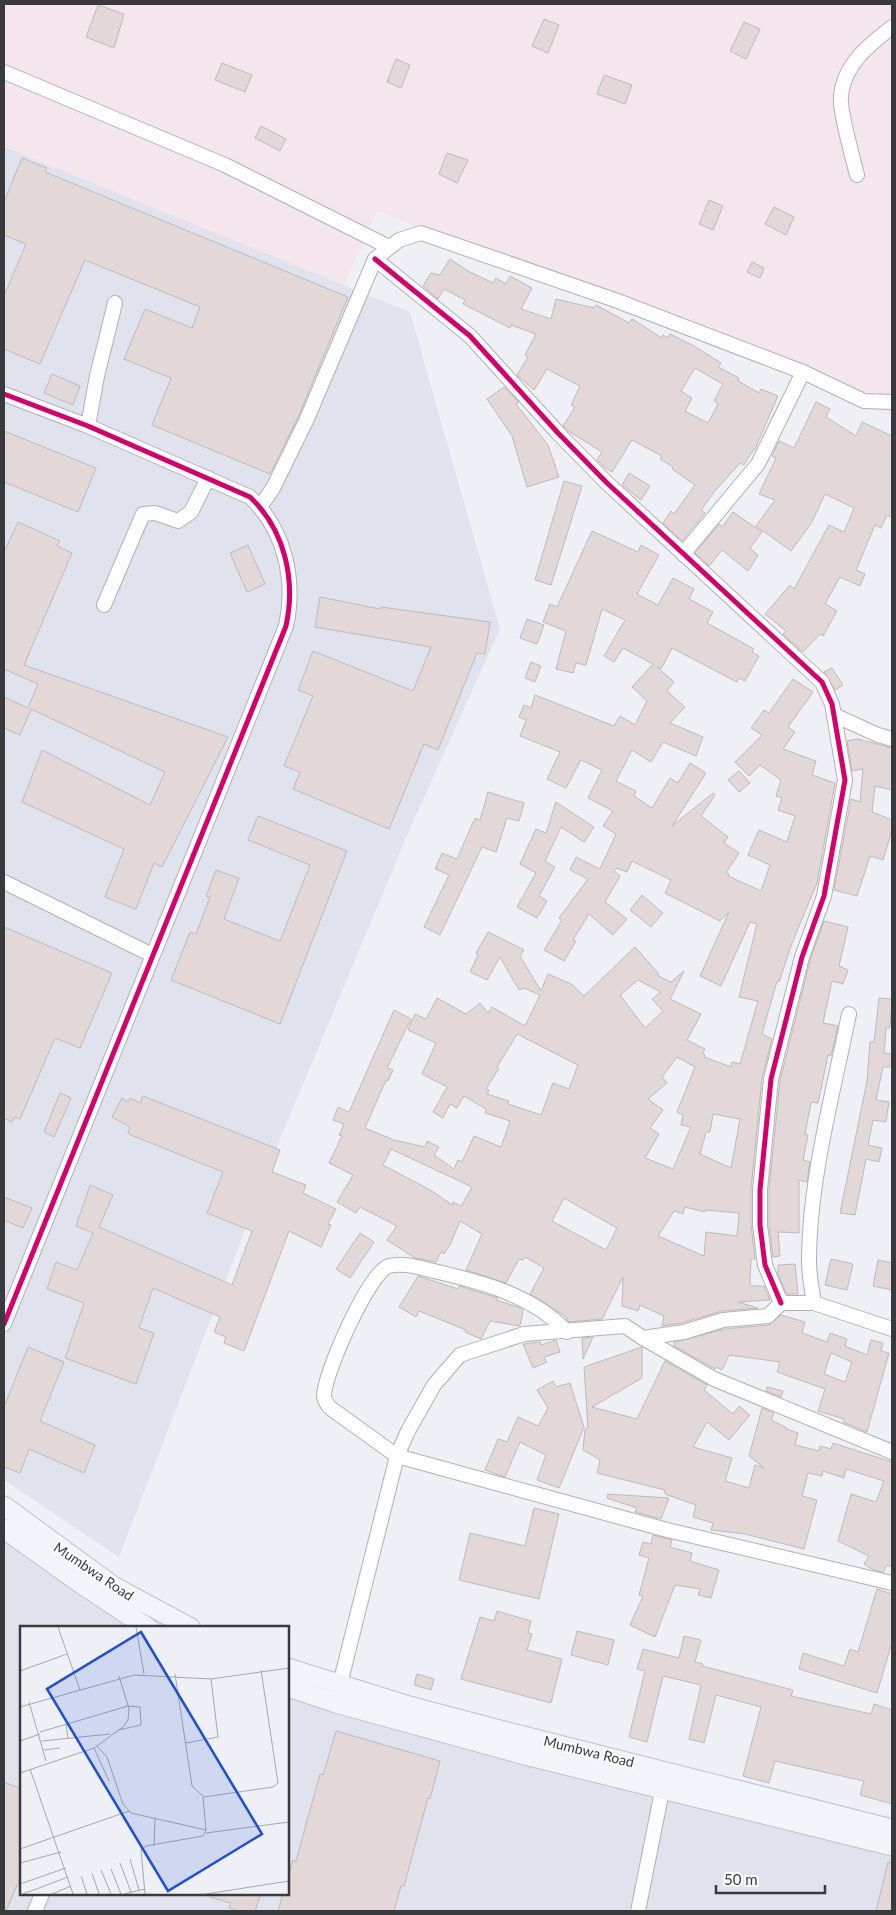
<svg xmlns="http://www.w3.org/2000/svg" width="896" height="1915" font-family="Lato,sans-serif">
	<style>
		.commercial { fill: #f4e6ec }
		.built { fill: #e0e3ed }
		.building { fill: #e3d8d7; stroke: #bbbabc; fill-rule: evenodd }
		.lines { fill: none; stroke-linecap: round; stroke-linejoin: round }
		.minor-casing { stroke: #b0b1b4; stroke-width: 16 }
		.major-casing { stroke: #bcc2ca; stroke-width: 21 }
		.minor { stroke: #fdfdfe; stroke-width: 14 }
		.major { stroke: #f1f4f8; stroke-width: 19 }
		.cycleway-casing { stroke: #fcfdfe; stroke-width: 8 }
		.cycleway { stroke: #d6006c; stroke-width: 5 }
		.labels { text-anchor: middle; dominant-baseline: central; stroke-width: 4; stroke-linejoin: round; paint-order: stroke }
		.street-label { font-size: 14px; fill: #393a3d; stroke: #fcfdfe }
		.inset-road { fill: none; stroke: #a6a7ab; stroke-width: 1 }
		.view { fill: #1d4ed8; fill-opacity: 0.15; stroke: #1d4ed8; stroke-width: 2.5 }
		.inset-edge { fill: none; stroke: #393a3d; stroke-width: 2.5 }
	</style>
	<rect width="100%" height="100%" fill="#eff0f5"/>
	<!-- commercial -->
	<path class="commercial" d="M4,4h888v413l-515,-206 -35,78 -338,-134z"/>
	<!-- built -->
	<g class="built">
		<path d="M4,147l406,165 90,317 -91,202 -128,306 -162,420 -115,-77z"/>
		<path d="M4,1501l138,99 63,27 -184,1v266h267v-230l604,175v72h-888z"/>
	</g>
	<!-- building -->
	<g class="building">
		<path d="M98,5l26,9 -10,34 -28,-11z"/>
		<path d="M544,19l15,6 -11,28 -16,-7z"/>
		<path d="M744,22l16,7 -14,30 -16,-8z"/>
		<path d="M396,59l14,6 -9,23 -14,-6z"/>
		<path d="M222,63l30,12 -7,17 -30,-12z"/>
		<path d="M604,75l28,10 -7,19 -28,-10z"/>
		<path d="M261,126l25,13 -6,12 -25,-13z"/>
		<path d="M447,153l21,7 -11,23 -18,-9z"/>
		<path d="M22,158l25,10 -2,4 303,125 -50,120 -28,57 -118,-49 19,-47 -47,-19 21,-50 47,19 8,-21 -115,-47 -45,104 -36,-15v-53l22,-52 -22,-9v-33z"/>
		<path d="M709,200l14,6 -10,24 -14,-6z"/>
		<path d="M774,207l20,10 -8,18 -21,-11z"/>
		<path d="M450,259l18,12 25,12 3,-5 10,6 4,-8 22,12 -11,21 30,10 5,-20 38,9 2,-3 33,18 3,-4 30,19 1,-3 5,3 2,-4 24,12 27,17 -3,4 21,11 -1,3 21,12 2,-4 17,7 -23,53h-1l-10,16 -4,-2 -25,28 -14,19 4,3 -23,28 -19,-18 8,-12 3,3 21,-29 -23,-16 1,-2 -13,-8 2,-3 -30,-16 -20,32 -8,-5 -7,-7 5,-8 -32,-20 -7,-6 12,-19 -4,-2 9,-19 -33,-17 -13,21 -17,-15 11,-18 -3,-2 11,-21 -25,-9 -1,3 -47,-24 2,-4 -21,-11 -6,10 -15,-13 8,-13 9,2zM695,368l28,16 -9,17 4,3 -10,19 -23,-12 7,-13 -11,-7z"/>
		<path d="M752,262l12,6 -4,10 -13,-6z"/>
		<path d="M52,374l28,12 -7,19 -29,-12z"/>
		<path d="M504,387l15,15 -3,2 32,41 11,32 -32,10 -15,-51 -25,-37z"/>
		<path d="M816,402l14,7 -4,8 30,19 6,-14 30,14v82l-5,-3 -6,13 -6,-3 -19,45 9,4 -5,12 -20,-9 -15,27 12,7 -14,25 -3,-2 -17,18 -20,-18 3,-3 -21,-17 25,-29 4,4 35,-64 15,7 10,-24 -29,-14 -13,28 -21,29 -35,-25 19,-26 -16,-6 17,-36 -4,-2 7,-15 15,7z"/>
		<path d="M4,431l92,37 -18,44 -74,-30z"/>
		<path d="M629,473l21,13 -9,14 -19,-15z"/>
		<path d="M564,481l18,5 -31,99 -16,-5z"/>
		<path d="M733,512l29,20 -12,16 8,7 -10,16 -26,-21 -13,16 -14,-13 24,-29 3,3z"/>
		<path d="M18,522l42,19 -3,5 15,7 -48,112 204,72 -66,130 -8,-4 -18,46 -31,-12 19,-48 -102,-47 20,-52 108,55 15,-33 -134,-63 -11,26 -16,-7v-31l24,11 10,-24 -34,-15v-117z"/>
		<path d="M592,531l46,21 3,-7 18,10 -22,39 21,11 15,-27 21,11 -5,10 24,13 -6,11 47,26 -2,3 7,4 -14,25 -6,-3 -2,4 -65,-34 -11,21 -4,-2 17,15 -7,9 18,16 -15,16 33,14 -7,19 -33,-14 -12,20 -19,-12 -16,31 20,10 -2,5 18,12 18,-30 8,5 12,-20 16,10 -34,53 41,-33 2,2 -14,21 27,21 -4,6 15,10 -13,20 3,1 -1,2 33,15 9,-26 -22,-10 11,-25 28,12 8,-26 -17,-6 4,-12 -6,-2 5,-16 -21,-15 -11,11 -14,-14 27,-27 -11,-7 13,-18 5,3 24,-34 20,13 -25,35 7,5 -12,17 33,12 -4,14 23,8 -18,100 -25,60 -13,39 -2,-1 -15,53 10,5 -10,39 -11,111v36l4,34h-4l-1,23 1,4h13l6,14 -32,2 20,6 -36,3 -40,12 -20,3 2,-10 -24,-11 -2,6 -16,-5 1,-29 -21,42 -33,3 -4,-6 -35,-22 14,-26 -19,-11 -2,3 -4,-1 -13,24 -40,-13 16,-36 -22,-13 -10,24 -6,9 -3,-2 -5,10 -21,-4 -28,-18 10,-14 -37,-19 -4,6 -19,-11 16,-27 -24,-12 13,-27 -3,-1 5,-11 -11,-4 5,-13 11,5 45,-102 17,9 -24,49 6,2 -5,11 -2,-1 -21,48 29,12 31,7 2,-6 12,6 -5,8 20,14 4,-9 4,2 12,-26 27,11 9,-26 -25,-8 1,-4 -22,-13 -7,12 -7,-4 -7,14 -10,-6 14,-25 -25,-13 14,-31 -28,-13 7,-16 11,5 11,-21 29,16 14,-11 8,10 4,-6 33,19 15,-31 -16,-7 -5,2 -19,-33 -13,23 -17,-8 8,-17 -2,-2 12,-21 36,18 -4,6 21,35 7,-17 23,10 13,12 51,-49 24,27 -1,2 13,6 13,-11 -14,28 31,15 -14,26 18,9 -2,4 2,2 -1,2 27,10 1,-5 8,2 18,-63 -19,-4 18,-73 -7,-2 -29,64 -21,-10 29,-64 -9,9 -55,-28 6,-13 -39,-19 -5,11 -11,-4 -2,3 6,5 -15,26 22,17 -14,16 -24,-21 -16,26 3,1 -12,20 -20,-11 18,-30 -3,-2 29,-39 -18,-9 6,-13 24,12 16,-35 -13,-8 10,-15 -25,-13 14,-28 -21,-10 -15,28 -19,-9 13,-27 -40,-16 6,-16 -7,-3 5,-12 7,3 4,-13 79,31 6,-10 15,9 12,-24 -15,-14 21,-23 -30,-16 -9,14 -10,-6 21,-36 -23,-11 -16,56 -10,-2 -3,10 -17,-4 10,-38 -23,-9 7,-18 7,3zM638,980l23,12 -9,7 11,12 -18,17 -25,-33zM517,1034l61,31 -9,24 -16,-6 -12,32 -33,-11 1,-3 -22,-7 2,-4 -3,-1 13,-21 -2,-1zM677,1057l18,10 -18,45 6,3 -2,10 10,2 -18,42 -28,-11 14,-24 -9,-6 13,-18 -15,-11 19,-16 -5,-6zM713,1114l27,5 -9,49 -31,-14 6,-22h4zM391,1149l81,38 -11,19 -8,-4 -1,3 -20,-14 -49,-26zM564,1198l53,30 -11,22 -54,-29zM685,1207l20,5v-2l34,3 -2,23 -31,-4 -2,24 -46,-20 16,-25 9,3z"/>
		<path d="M248,545l17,39 -18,8 -17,-39z"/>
		<path d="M320,597l60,12 1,-2 109,15 -5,32 -8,-1 -39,97 -14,-6 -35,85 -96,-40 7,-17 -16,-6 29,-70 -15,-6 15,-39 100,40 18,-44 -116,-20z"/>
		<path d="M527,619l17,6 -7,19 -17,-6z"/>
		<path d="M531,662l10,4 -6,16 -10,-4z"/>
		<path d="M832,668l11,17 -8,5 -11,-18z"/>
		<path d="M858,739l34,9v42l-17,-4 -3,26 20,8v10l-9,30 -13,-4 -13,40 -23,-6 17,-91 9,3 3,-33 -11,2 -5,-30z"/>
		<path d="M739,771l11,12 -11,9 -11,-12z"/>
		<path d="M488,792l36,11 -5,18 -12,-3 -11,34 -14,-5 -42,88 -16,-8 25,-52 -14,-6 7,-16 15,6 18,-41 5,2z"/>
		<path d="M556,802l38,25 -10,15 -23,-15 -16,34 10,6 -16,29 8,5 -10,17 -20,-11 19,-34 -16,-9 16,-35 10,4z"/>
		<path d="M258,816l89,35 -67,173 -109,-44 19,-48 6,2 14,-37 -4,-1 10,-26 23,8 -15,41 56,22 30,-76 -62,-25z"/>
		<path d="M642,895l21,18 -12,14 -21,-17z"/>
		<path d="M824,921l24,6 -9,39 9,4 -5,14 -11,-3 -9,42 15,3 -7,30 -3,-1 -10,48 -7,-1 -6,32 3,1 -5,25 7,2 -3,20 -8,-2v53l-21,-1 2,24 -7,1 -4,-33v-34l11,-109 31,-124z"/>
		<path d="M4,927l108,46 -32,75 -25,-10 -35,81 -5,-2 -3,5 -8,-4z"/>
		<path d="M879,998l13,1 -2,29h-4l-2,25 8,1v13h-9l-7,33 13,2 -3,20 -13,-2 -5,25 14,3 -3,14 -13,-3 -11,56 -15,-2 27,-132 3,-39h4z"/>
		<path d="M60,1093l11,5 -17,39 -10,-5z"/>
		<path d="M143,1096l137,54 -8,22 34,13 -3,8 33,16 -8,15 3,1 -10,22 -32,-16 -45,120 -20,-8 2,-6 -12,-5 6,-15 -67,-29 -14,40 15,5 -18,51 -71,-26 19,-55 -37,-14 9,-27 21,8 16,-37 -17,-7 14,-41 23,10 -14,32 133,58 20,-54 -45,-18 16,-41 -92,-37 -3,-2 2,-6 -18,-10 10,-19 6,4 2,-4 10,5z"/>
		<path d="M4,1197l28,11 -9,20 -19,-8z"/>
		<path d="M360,1233l14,9 -24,36 -14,-9z"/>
		<path d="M831,1259l22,5 -6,26 -22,-5z"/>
		<path d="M878,1260l14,3v27l-19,-4z"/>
		<path d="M795,1264l3,30h-11l-9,-19v-10z"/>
		<path d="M418,1276l40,13 1,-3 39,12 -2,2 22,7 5,3 -3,16 -30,-5 -9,18 -16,-7 1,-2 -47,-19 -3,6 -17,-10z"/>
		<path d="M781,1315l24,7 -3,11 25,9 3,-9 17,6 -2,7 22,9 4,-15 12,3 -2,8 8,2 -22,79 -24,-10 1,-3 -26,-8 7,-22 -48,-17 3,-10 -51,-7 -7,15 -6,-3 -1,2 -41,-23v-4l51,-13 44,-4zM831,1353l21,9 -7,20 -21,-8z"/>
		<path d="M593,1337l-10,22 -1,-21z"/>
		<path d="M556,1340l4,12 -16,5 3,5 -14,6 -10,-24 17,-2 1,3z"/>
		<path d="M28,1347l36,15 -24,59 55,24 -11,28 -55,-24 -9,24 -16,-6v-60z"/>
		<path d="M642,1347v31l-50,29 45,12 28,-58 42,24 -3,5 29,24 6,-8 11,9 -21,25 -22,-18 -14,25 39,11 -7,23 24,7 6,-23 9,3 -15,-12 13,-48 12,5 -3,7 16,8 -1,1 12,4 -3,12 24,6 1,-5 11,3 2,-6 59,19v105l-5,-2 -4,7 -9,-2 -10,-6 5,-8 -31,-15 13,-47 25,8 8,-21 -38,-12 -2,9 -21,-7 -1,5 -14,-3 -6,23 15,4 -13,49 -59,-15 -34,-4 2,-7 -20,-6 3,-12 -31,-11v-4l-68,-17 3,-13 -17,-10 2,-21 3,-1 -4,-61z"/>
		<path d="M553,1381l3,6 14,-4 14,44 -25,61 -22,-8 9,-25 -26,-13 -15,35 -20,-7 13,-31 9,3 11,-25 20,9 10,-18 -11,-18z"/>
		<path d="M767,1387l16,4 -2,6 -15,-6z"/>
		<path d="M608,1494l61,4 -8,21 -26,-7 2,-4 -30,-10z"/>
		<path d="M534,1508l25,6 -20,85 -80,-19 11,-47 55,13z"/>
		<path d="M653,1535l19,5 -2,7 22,6 -2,8 29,9 -8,28 -13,-3 2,-6 -25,-4 -20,52 -25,-12 13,-29 -4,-1 10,-37 -10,-3 4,-13 8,2z"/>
		<path d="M877,1589l15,5v48l-15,51 -78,-24 4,-16 41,13 6,-17 8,3z"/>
		<path d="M497,1611l34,10 -3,12 4,1 -5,16 35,9 -11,44 -90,-24 19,-62 14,4z"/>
		<path d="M577,1631l37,9 -6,25 -37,-10z"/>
		<path d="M684,1636l17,4 -6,22 8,2 -1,2 91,24 -2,6 80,18 3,-10 18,6v94l-32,-9 4,-14 -89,-20 -6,22 -26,-7 18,-69 -45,-12 -12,48 -15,-4 12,-54 -38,-9 -16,66 -18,-5 16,-66 -8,-2 6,-20 36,9z"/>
		<path d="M417,1674l17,5 -3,11 -17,-5z"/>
		<path d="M336,1731l104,30 -10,38 -2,-1 -24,88h-3l-7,25h-116l5,-17h5v-17l5,-17 3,1 24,-87 3,1z"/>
		<path d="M4,1782l17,7v87l-15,35h-2z"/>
		<path d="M888,1862l4,1v48h-16z"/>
		<path d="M210,1894h51l-6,17h-17l-9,-3 2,-5 -21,-6z"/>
	</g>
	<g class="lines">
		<!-- minor casing -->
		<g class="minor-casing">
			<g id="minor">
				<path d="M4,72l221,93 164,82"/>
				<path d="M857,175c-4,-17 -18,-65 -16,-79 3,-32 28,-51 51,-69"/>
				<path d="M375,259l95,77 88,97 49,50 215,199 10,22 13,76 -21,116 -22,61 -31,122 -11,111v35l5,40 16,38"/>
				<path d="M4,394l84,32 162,71c35,33 46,83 36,129l-282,698"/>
				<path d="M88,426l9,-50 18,-73"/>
				<path d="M260,507l13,-19 33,-67 69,-162 24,-19 22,-7 194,67 188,72 61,29 28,1"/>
				<path d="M683,554l75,-90 45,-92"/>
				<path d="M104,605l39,-91 12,-1 23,8 13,-9 17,-34"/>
				<path d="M834,715l44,20 14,4"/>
				<path d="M4,882l148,73"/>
				<path d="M814,1303c-2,-13 -5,-28 -5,-41 0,-82 24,-168 40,-248"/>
				<path d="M567,1332c-34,-37 -86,-50 -133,-61 -14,-3 -31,-9 -45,-5 -20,6 -65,108 -65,130 0,4 3,7 5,11l68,49 270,74 225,53"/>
				<path d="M643,1338l71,41 178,73"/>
				<path d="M338,1692l59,-236 11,-25 26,-46 26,-30 64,-21 101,-8 18,12 41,-6 39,-12 45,-4 13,-13h33l78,26"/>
				<path d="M35,1911l7,-17"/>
				<path d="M638,1911l26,-130"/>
			</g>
		</g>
		<!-- major casing -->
		<g class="major-casing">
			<g id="major">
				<path d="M4,1506l109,80 78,42"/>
				<path d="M4,1529l79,56 65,43"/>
				<path d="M288,1668l121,38 83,22 400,101"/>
				<path d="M288,1687l48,16 189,52 367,91"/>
			</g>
		</g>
		<!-- minor -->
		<use href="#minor" class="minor"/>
		<!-- major -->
		<use href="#major" class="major"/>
		<!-- cycleway casing -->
		<g class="cycleway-casing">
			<g id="cycleway">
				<path d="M375,259l95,77 88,97 49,50 215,199 10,22 13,76 -21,116 -22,61 -31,122 -11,111v35l5,40 16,38"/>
				<path d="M4,394l84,32 162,71c35,33 46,83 36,129l-282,698"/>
			</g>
		</g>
		<!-- cycleway -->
		<use href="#cycleway" class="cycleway"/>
	</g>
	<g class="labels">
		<!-- street labels -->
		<g class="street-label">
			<text transform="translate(94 1571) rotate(34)">Mumbwa Road</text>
			<text transform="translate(589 1751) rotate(14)">Mumbwa Road</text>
		</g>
	</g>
	<!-- overview -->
	<g transform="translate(20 1626)">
		<rect width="269" height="269" fill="#eff0f5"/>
		<path class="inset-road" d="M38,1l22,63M116,1l8,47M0,45l47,-17M155,48l17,112 12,11 69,-10 5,-4 -17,-113M9,76l17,59M0,81l114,-32 77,4 78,-11M46,98l2,15M20,106l88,-26 12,1 1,18 -23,5M0,115l20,-7M22,115l68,-7M166,117l32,-6 -7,-58M77,120l10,11 16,47 8,9 75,17M74,122l15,33M24,124l16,-2M10,143l43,125M0,147l74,-25 29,-21 5,-7 1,-11 -10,-33M186,207l83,-11M134,220l1,-27M0,223l109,-38M110,233l9,31M0,237l41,-11M100,237l11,29M91,243l10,25M81,244l10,24M72,247l7,21M61,250l6,18M0,258l46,-16M3,268l45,-17M32,268l19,-8M104,268l21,-5M125,268l-4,-44 5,-4 57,-10 3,-6 -3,-33M186,268l83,-13"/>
		<path class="view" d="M121,6l121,202 -94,57 -121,-202z"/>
		<rect width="269" height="269" class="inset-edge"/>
	</g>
	<!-- border -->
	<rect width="896" height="1915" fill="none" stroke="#393a3d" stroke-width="10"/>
	<!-- scale -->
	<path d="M716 1885v8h109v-8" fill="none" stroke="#393a3d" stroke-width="2.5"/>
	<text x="724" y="1885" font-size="15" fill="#393a3d" stroke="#fcfdfe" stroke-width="4" paint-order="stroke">50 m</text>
</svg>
